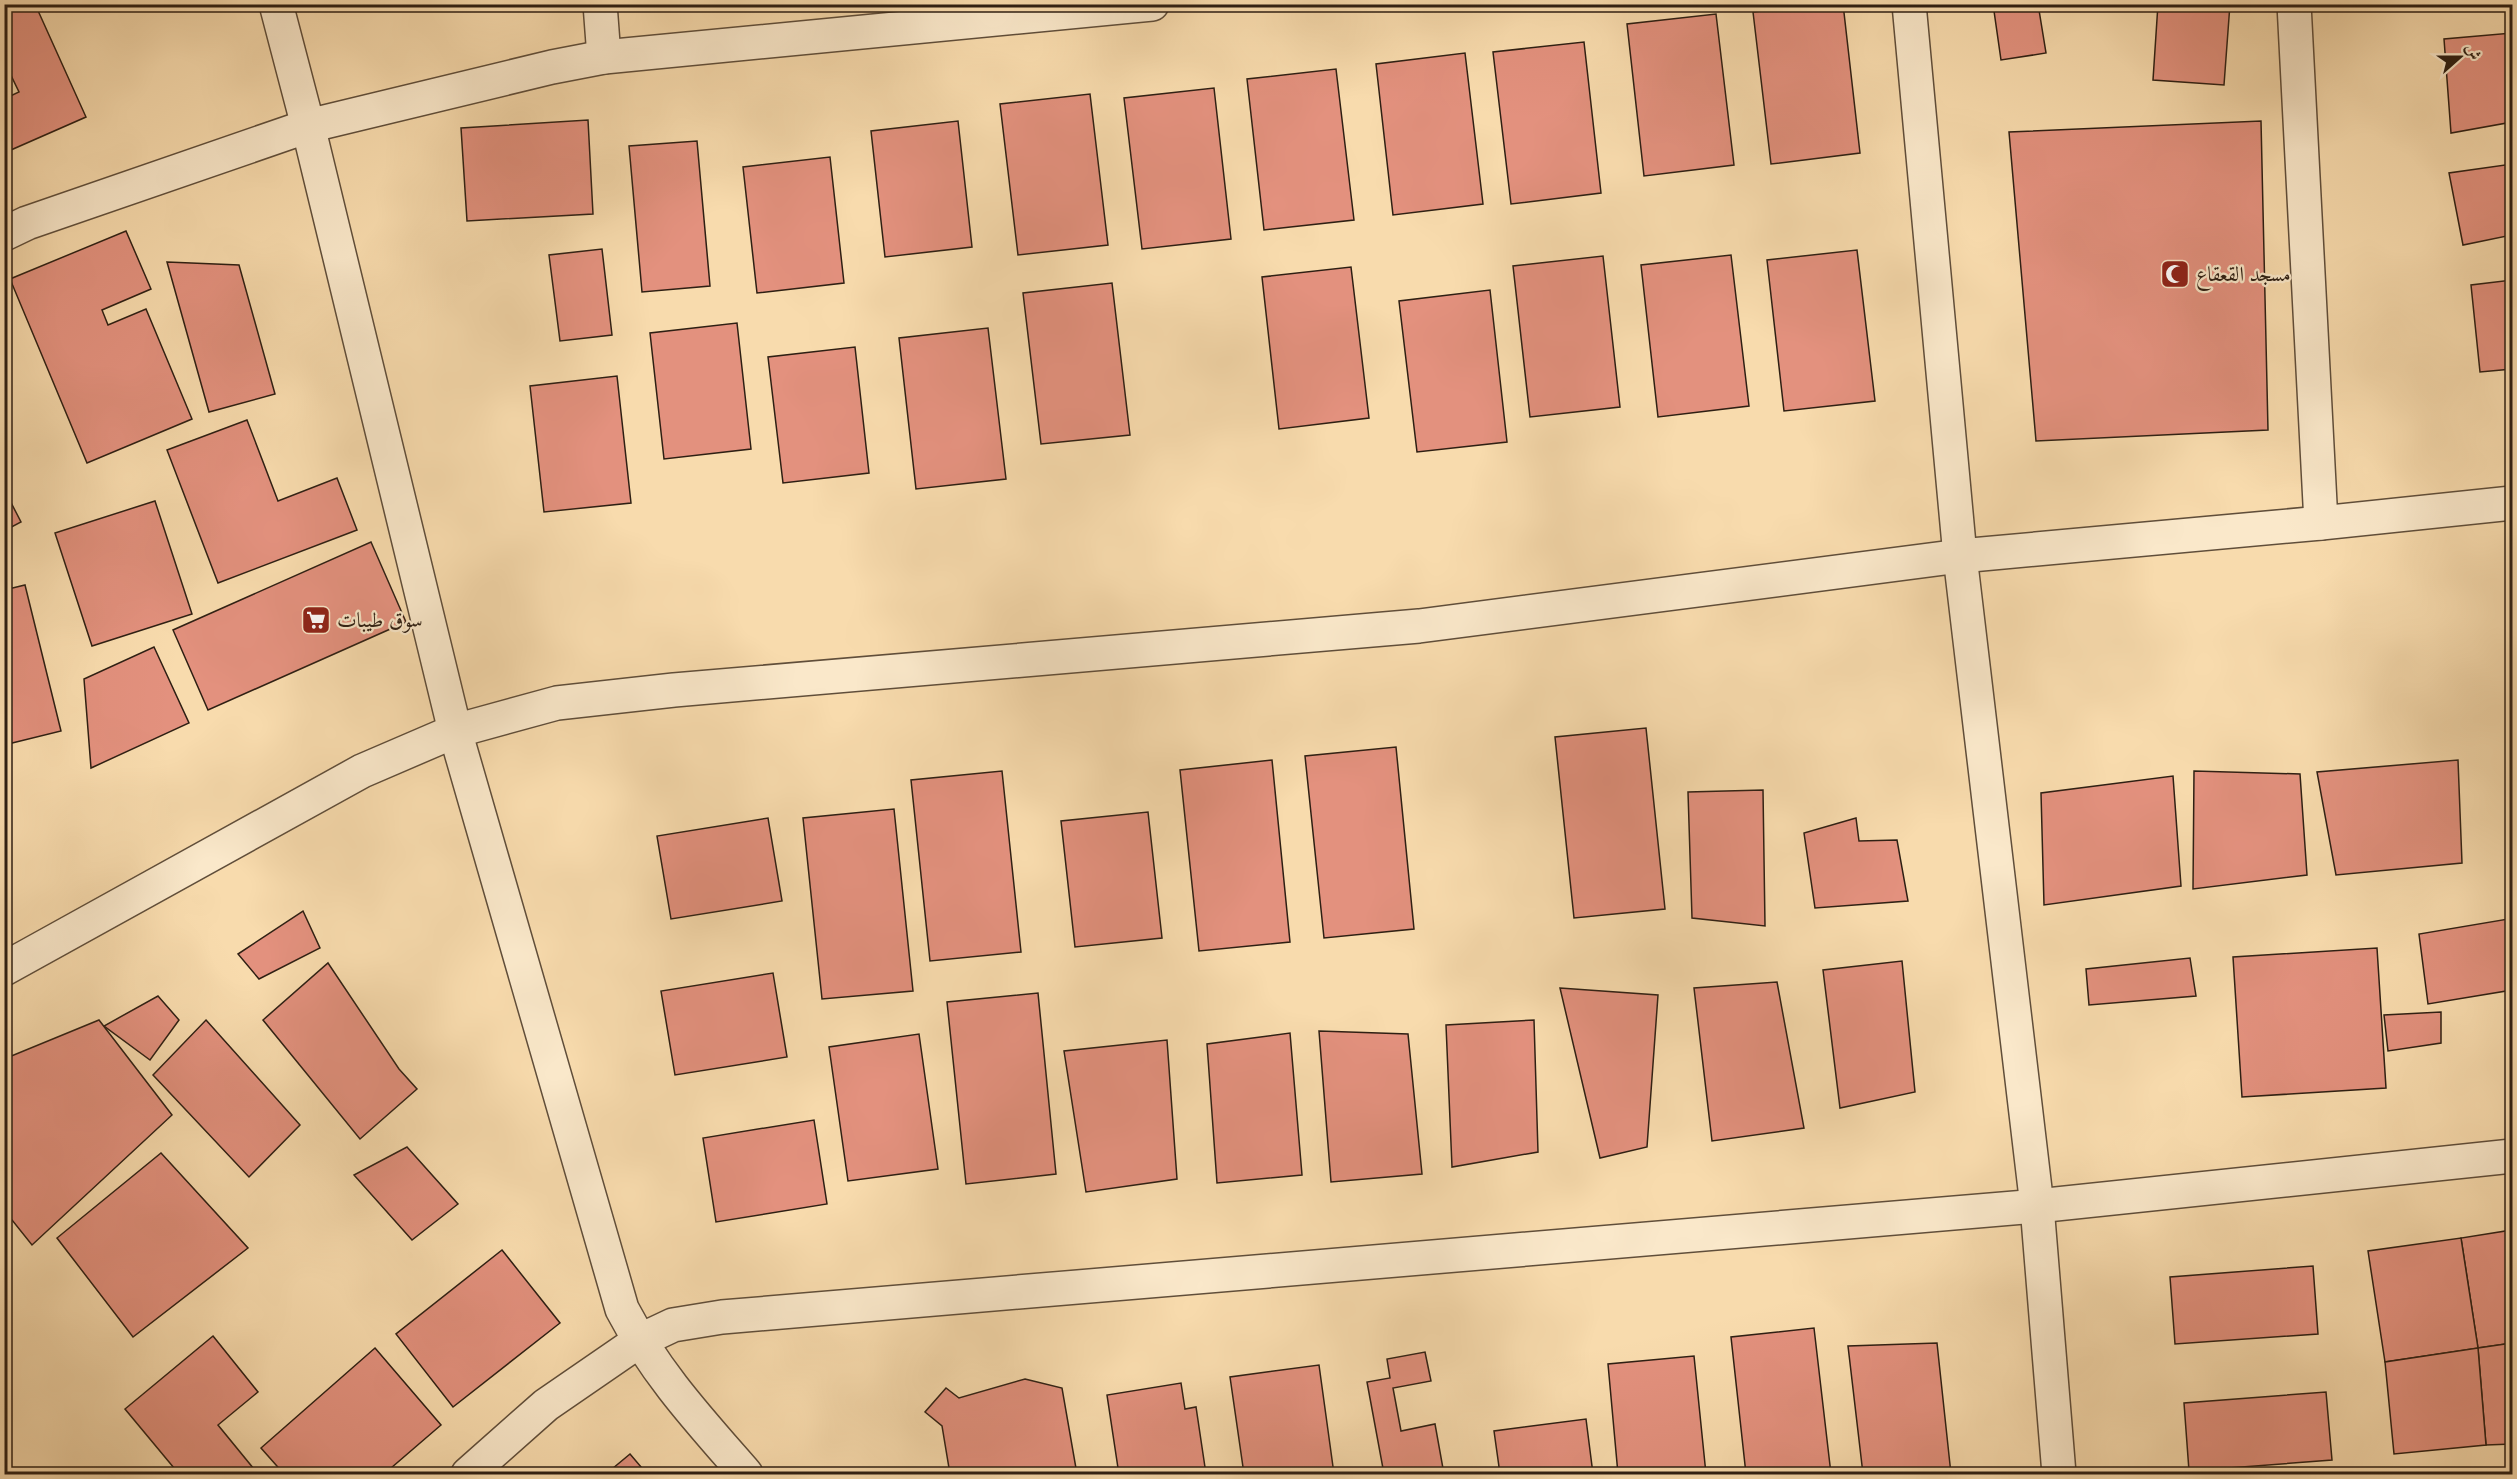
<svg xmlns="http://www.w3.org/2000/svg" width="2517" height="1479" font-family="Cardo,Amiri,serif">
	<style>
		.building { fill: #e3917e; stroke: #2e1f13; stroke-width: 1.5 }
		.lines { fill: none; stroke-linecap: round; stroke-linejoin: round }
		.street-casing { stroke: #604e3a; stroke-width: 36 }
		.street { stroke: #fae8ca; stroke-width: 33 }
		.labels { text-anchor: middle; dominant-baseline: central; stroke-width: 4.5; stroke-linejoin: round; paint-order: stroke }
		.poi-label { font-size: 21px; fill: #2e1f13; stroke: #fae8ca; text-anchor: start }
	</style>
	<rect width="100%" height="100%" fill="#f8dbad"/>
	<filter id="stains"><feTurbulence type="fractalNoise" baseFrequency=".00333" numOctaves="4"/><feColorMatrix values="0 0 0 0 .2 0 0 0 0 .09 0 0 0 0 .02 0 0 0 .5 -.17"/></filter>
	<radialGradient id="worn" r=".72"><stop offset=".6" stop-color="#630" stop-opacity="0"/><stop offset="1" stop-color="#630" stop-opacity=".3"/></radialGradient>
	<!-- building -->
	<g class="building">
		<path d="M4,4h31l51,113 -82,36v-54l15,-7 -15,-31z"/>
		<path d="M353,4h22l-22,6z"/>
		<path d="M1820,4h23l17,149 -89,11 -18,-152z"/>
		<path d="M1993,4h45l8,49 -45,7z"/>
		<path d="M2158,4h72l-6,81 -71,-5z"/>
		<path d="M1716,14l18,151 -90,11 -17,-152z"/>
		<path d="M2512,33v89l-61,11 -7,-94z"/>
		<path d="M1584,42l17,151 -90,11 -18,-152z"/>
		<path d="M1465,53l18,151 -90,11 -17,-151z"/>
		<path d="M1336,69l18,151 -90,10 -17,-151z"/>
		<path d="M1214,88l17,151 -89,10 -18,-151z"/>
		<path d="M1090,94l18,151 -90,10 -18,-151z"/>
		<path d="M588,120l5,94 -126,7 -6,-93z"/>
		<path d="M958,121l14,126 -87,10 -14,-126z"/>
		<path d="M2261,121l7,309 -232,11 -27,-309z"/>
		<path d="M697,141l13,145 -68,6 -13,-146z"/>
		<path d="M830,157l14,126 -87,10 -14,-126z"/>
		<path d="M2512,164v71l-49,10 -14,-72z"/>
		<path d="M126,231l25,58 -49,21 6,15 38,-16 46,110 -105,44 -77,-184z"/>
		<path d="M602,249l10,86 -52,6 -11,-86z"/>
		<path d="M1857,250l18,151 -91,10 -17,-151z"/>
		<path d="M1731,255l18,151 -91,11 -17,-152z"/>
		<path d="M1603,256l17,151 -90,10 -17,-151z"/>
		<path d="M167,262l72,3 36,129 -66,18z"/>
		<path d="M1351,267l18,151 -90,11 -17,-152z"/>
		<path d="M2512,280v89l-32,3 -9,-87z"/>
		<path d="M1112,283l18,152 -89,9 -18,-151z"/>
		<path d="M1490,290l17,152 -90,10 -18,-151z"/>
		<path d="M737,323l14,126 -87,10 -14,-126z"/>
		<path d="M988,328l18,151 -90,10 -17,-151z"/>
		<path d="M855,347l14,126 -86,10 -15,-126z"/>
		<path d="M617,376l14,127 -87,9 -14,-126z"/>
		<path d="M247,420l31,81 59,-23 20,52 -139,53 -51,-133z"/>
		<path d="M4,489l17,33 -17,9z"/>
		<path d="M155,501l37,113 -100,32 -37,-113z"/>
		<path d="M371,542l35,80 -198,88 -35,-80z"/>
		<path d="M25,585l36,146 -57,14v-155z"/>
		<path d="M154,647l35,76 -98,45 -7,-89z"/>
		<path d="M1646,728l19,181 -91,9 -19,-181z"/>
		<path d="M1396,747l18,182 -90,9 -19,-182z"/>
		<path d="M1272,760l18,182 -91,9 -19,-181z"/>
		<path d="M2458,760l4,103 -126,12 -19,-103z"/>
		<path d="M1002,771l19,181 -91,9 -19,-181z"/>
		<path d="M2194,771l106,3 7,101 -114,14z"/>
		<path d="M2173,776l8,110 -137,19 -3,-112z"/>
		<path d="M1763,790l2,136 -73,-8 -4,-126z"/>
		<path d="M894,809l19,182 -91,8 -19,-181z"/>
		<path d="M1148,812l14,126 -87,9 -14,-126z"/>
		<path d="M768,818l14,83 -111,18 -14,-83z"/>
		<path d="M1856,818l3,23 38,-1 11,61 -93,7 -11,-75z"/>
		<path d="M303,911l17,37 -61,31 -21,-25z"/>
		<path d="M2508,919l4,27v44l-84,14 -9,-70z"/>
		<path d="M2377,948l9,140 -144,9 -9,-140z"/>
		<path d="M2190,958l6,38 -107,9 -3,-36z"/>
		<path d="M1902,961l13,131 -75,16 -17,-138z"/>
		<path d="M328,963l71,106 18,20 -57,50 -97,-119z"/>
		<path d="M773,973l14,84 -112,18 -14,-84z"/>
		<path d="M1777,982l27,146 -92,13 -18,-153z"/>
		<path d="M1560,988l98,7 -11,152 -47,11z"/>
		<path d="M1038,993l18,181 -90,10 -19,-182z"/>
		<path d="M158,996l21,24 -29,40 -46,-34z"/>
		<path d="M2441,1012v31l-53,8 -4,-36z"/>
		<path d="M99,1020l73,95 -140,130 -28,-35v-151z"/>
		<path d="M206,1020l94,105 -51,52 -96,-102z"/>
		<path d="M1534,1020l4,132 -86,15 -6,-142z"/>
		<path d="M1319,1031l89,3 14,140 -91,8z"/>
		<path d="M1290,1033l12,142 -85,8 -10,-139z"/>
		<path d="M919,1034l19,135 -90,12 -19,-134z"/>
		<path d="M1167,1040l10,139 -91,13 -22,-141z"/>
		<path d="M814,1120l13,84 -111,18 -13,-84z"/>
		<path d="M407,1147l51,57 -46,36 -58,-65z"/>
		<path d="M161,1153l87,95 -115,89 -76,-99z"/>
		<path d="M2512,1230v113l-34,5 -17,-110z"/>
		<path d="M2461,1238l17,110 -93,14 -17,-111z"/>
		<path d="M502,1250l58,73 -107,84 -57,-73z"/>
		<path d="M2313,1266l5,68 -143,10 -5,-67z"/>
		<path d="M1814,1328l17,146h-85l-15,-137z"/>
		<path d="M213,1336l45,56 -40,33 40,49h-79l-54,-65z"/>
		<path d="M1937,1343l14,131h-88l-15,-128z"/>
		<path d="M2512,1343v101l-26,1 -8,-97z"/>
		<path d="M375,1348l66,77 -57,49h-100l-23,-26z"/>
		<path d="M2478,1348l8,97 -92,9 -9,-92z"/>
		<path d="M1425,1352l6,29 -38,7 8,43 34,-7 9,50h-60l-17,-92 23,-4 -3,-19z"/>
		<path d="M1694,1356l12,118h-88l-10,-110z"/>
		<path d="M1319,1365l15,109h-90l-14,-97z"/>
		<path d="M1025,1379l37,9 15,86h-127l-8,-48 -17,-14 21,-24 13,10z"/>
		<path d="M1181,1383l4,26 11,-2 10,67h-74l-14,-6 -11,-73z"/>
		<path d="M2326,1392l6,68 -143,11 -5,-68z"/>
		<path d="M1586,1419l7,55h-93l-6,-43z"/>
		<path d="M630,1454l17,20h-41z"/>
	</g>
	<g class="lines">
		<!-- street casing -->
		<g class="street-casing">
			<g id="street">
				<path d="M276,4l32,122 244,-59 52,-10 548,-53"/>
				<path d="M600,4l4,53"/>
				<path d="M1909,4l51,552 77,650 22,268"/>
				<path d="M2294,4l27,519"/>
				<path d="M4,234l23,-11 281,-97 147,605 167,578c34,65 77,111 124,165"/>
				<path d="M4,969l358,-198 93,-40 102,-28 117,-13 745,-64 541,-70 361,-33 191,-20"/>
				<path d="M468,1474l78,-69 93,-64 34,-16 49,-8 1315,-111 475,-50"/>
			</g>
		</g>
		<!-- street -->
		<use href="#street" class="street"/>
	</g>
	<!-- icons -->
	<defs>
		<g id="mosque-square" transform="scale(1.5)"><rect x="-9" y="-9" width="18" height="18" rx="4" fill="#8f2418" stroke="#fae8ca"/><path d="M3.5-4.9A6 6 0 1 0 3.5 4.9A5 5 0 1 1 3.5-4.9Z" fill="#fff"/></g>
		<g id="supermarket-square" transform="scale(1.5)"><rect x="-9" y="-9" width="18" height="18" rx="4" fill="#8f2418" stroke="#fae8ca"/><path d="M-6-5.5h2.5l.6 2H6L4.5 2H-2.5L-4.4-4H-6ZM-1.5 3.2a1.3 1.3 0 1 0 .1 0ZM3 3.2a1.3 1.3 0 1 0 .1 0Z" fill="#fff"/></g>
	</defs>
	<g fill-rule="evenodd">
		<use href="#mosque-square" x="2175" y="274"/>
		<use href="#supermarket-square" x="316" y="620"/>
	</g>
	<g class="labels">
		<!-- poi labels -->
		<g class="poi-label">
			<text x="2196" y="274">مسجد القعقاع</text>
			<text x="337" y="620">سوق طيبات</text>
		</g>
	</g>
	<!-- margin -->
	<rect width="2517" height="1479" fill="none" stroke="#f8dbad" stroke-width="24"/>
	<rect x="6" y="6" width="2505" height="1467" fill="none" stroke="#2e1f13" stroke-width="3"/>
	<rect x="12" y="12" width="2493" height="1455" fill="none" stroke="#2e1f13" stroke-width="1.5"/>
	<!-- north arrow -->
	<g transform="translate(2460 57) rotate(69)" stroke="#fae8ca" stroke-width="4.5" paint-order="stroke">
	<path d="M0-4.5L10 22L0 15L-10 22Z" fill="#2e1f13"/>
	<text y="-9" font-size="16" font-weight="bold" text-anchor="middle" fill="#2e1f13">ش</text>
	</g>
	<rect width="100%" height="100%" filter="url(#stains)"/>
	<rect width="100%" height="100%" fill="url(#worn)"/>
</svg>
